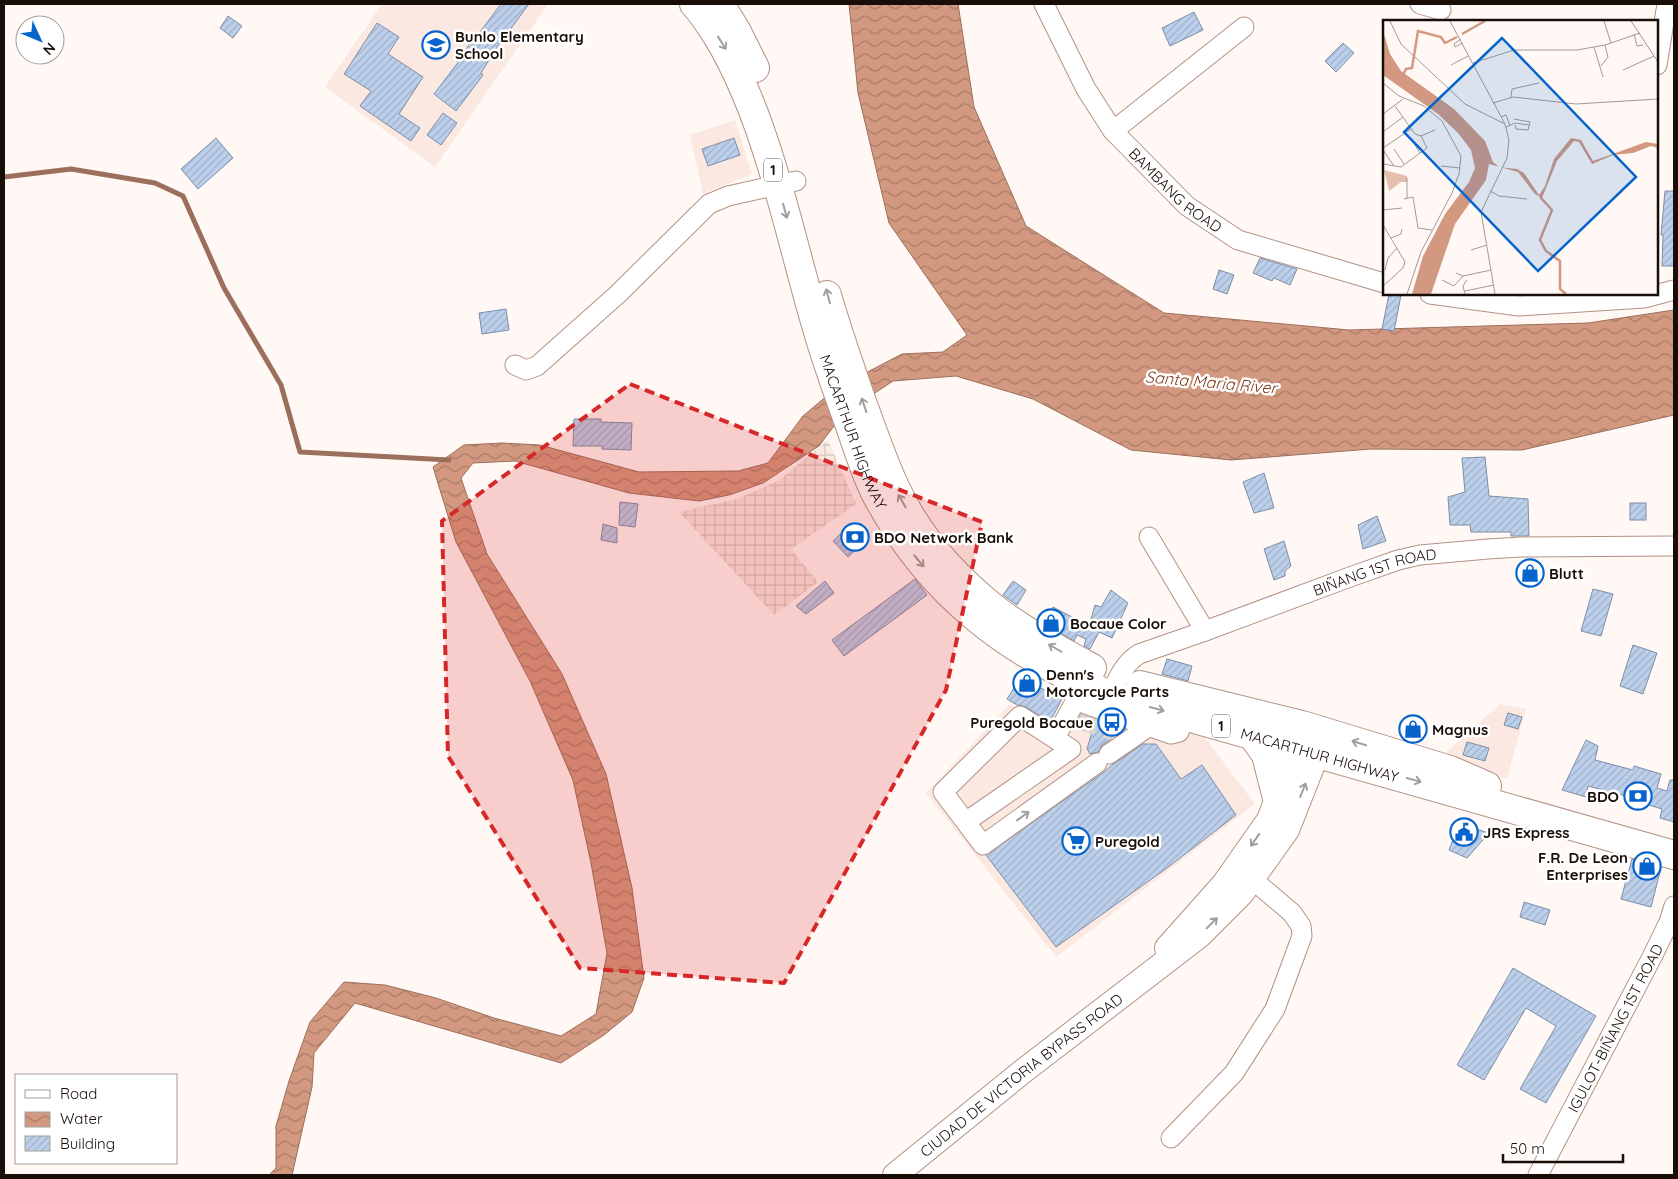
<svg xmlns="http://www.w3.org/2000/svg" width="1678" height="1179" font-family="Quicksand,sans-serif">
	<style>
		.built { fill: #fae8e1 }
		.industrial { fill: url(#industrial-grid) }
		.water { fill: url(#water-waves); stroke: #9b6f5c }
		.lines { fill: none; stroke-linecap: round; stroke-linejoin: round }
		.stream { stroke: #9b6f5c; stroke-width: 5 }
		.building { fill: url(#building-hatch); stroke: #7c8ea8 }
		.minor-tunnel { stroke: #dcd5d1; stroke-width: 19; stroke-dasharray: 19 9; stroke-linecap: butt }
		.minor-casing { stroke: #b39284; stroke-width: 21 }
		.major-casing { stroke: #b39284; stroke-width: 26 }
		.highway-casing { stroke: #b39284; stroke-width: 30 }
		.minor { stroke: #fff; stroke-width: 19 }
		.major { stroke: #fff; stroke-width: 24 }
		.highway { stroke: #fff; stroke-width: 28 }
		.oneway { stroke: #a39e9c }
		.marked { fill: #d62828; fill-opacity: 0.2; stroke: #d62828; stroke-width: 4; stroke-dasharray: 10 6; stroke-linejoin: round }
		.labels { text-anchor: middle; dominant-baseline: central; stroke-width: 5; stroke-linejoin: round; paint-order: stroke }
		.shield { fill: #fff; stroke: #5e5652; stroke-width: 1 }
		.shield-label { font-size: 14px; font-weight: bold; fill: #190d08 }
		.poi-label { font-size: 15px; font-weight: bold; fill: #190d08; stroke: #fff; text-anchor: start }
		.street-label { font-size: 15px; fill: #190d08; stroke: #fff }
		.water-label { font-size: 16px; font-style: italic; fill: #803a16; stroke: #fff }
		.inset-river { fill: none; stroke: #d39980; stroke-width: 2.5 }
		.inset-road { fill: none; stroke: #a39a96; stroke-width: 1 }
		.view { fill: #0764cd; fill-opacity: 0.15; stroke: #0764cd; stroke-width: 2.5 }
		.inset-edge { fill: none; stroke: #190d08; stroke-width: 2.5 }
	</style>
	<defs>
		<pattern id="industrial-grid" width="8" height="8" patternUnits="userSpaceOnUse" patternTransform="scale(1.25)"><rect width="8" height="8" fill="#fae8e1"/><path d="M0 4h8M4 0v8" fill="none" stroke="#d6c6c0"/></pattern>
		<pattern id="water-waves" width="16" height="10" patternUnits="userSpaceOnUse" patternTransform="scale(1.25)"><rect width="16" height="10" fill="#d39980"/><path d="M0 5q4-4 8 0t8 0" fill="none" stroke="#aa7b67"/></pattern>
		<pattern id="building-hatch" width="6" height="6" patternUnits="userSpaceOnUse" patternTransform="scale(1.25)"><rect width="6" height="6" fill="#bccfeb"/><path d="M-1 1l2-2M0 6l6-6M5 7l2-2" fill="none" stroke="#a1b1c8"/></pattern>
	</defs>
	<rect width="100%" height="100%" fill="#fff8f4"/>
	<!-- built -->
	<g class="built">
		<path d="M382,4h166l-113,163 -110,-80z"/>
		<path d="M735,120l17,54 -49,20 -13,-59z"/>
		<path d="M1073,692l130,43 52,69 -199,153 -130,-164 84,-89 42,27z"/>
		<path d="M1500,704l26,5 -19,70 -65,-16 6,-12z"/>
	</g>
	<!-- industrial -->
	<path class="industrial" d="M828,440l28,64 -65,45 27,33 -44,33 -95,-103 58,-13 41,-18z"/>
	<!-- water -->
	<path class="water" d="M849,4h109l16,103 52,119 138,87 185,17 239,-7 86,-13v105l-152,35 -151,-1 -140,11 -100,-10 -98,-51 -77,-23 -63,5 -50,33 -24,32 -56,37 -34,12 -30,6 -70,-8 -114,-32 -42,2 -12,15 26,76 75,120 44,100 26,114 12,90 -12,34 -28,23 -43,28 -206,-60 -41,50 -2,34 -20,88h-23l7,-7v-42l13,-45 21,-59 34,-40 41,3 51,13 58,20 67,18 35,-22 11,-61 -16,-90 -18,-83 -43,-99 -74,-139 -23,-75 31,-22 38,-2 38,2 99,27 99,-1 30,-8 35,-47 32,-27 67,-35 41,-2 24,-17 -78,-112 -31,-130z"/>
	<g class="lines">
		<!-- stream -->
		<path class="stream" d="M4,177l67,-8 84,14 28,13 41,92 57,97 19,67 149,8"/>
	</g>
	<!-- building -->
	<g class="building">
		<path d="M501,4h28l-34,46 -14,23 2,2 -27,36 -22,-17 25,-33 16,-26 2,1z"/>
		<path d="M1194,12l9,18 -33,16 -8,-18z"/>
		<path d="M228,16l14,10 -9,12 -13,-10z"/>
		<path d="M377,23l22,14 -11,17 35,23 -24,37 21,14 -9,13 -51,-35 11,-15 -27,-17z"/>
		<path d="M1343,43l11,10 -18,19 -11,-11z"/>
		<path d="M443,113l14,10 -16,22 -14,-10z"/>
		<path d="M216,138l17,20 -35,31 -17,-20z"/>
		<path d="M734,138l6,17 -32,11 -6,-17z"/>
		<path d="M1665,191h9v75h-12l1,-31h-2z"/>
		<path d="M1260,258l37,11 -7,16 -16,-7 -2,3 -19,-8z"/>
		<path d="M1219,270l15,5 -7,19 -14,-5z"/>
		<path d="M1389,294l12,1 -7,36 -12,-2z"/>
		<path d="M506,309l3,21 -27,4 -3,-21z"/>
		<path d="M574,419h27v3l31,1 -1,27 -29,-1v-3h-29z"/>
		<path d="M1485,457l4,39 39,3 1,37h-18v-4h-40l-1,-7h-20l-2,-28 17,-5 -3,-34z"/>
		<path d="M1264,473l10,35 -20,5 -11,-31z"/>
		<path d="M620,502l18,2 -3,23 -16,-2z"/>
		<rect x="1630" y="503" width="16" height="17"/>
		<path d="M1377,516l9,25 -23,8 -5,-24z"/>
		<path d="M603,524l14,4v15l-16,-3z"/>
		<path d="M850,525l15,16 -17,16 -15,-16z"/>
		<path d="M1284,541l7,25 -6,5v5l-11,4 -10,-31z"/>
		<path d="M915,579l12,16 -83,61 -12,-16z"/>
		<path d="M825,581l9,12 -28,21 -10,-8z"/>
		<path d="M1013,581l13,9 -9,15 -14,-10z"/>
		<path d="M1593,589l20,5 -12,42 -20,-5z"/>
		<path d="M1111,590l17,13 -16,35 -13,-6 -9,17 -6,-3 2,-7 -9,-4 -3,6 -29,-17 8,-17 36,19 6,-21 6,2z"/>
		<path d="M1633,645l24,8 -14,41 -23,-8z"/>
		<path d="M1167,659l25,7 -4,15 -26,-7z"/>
		<path d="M1023,674l18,11 -2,2 23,12 -12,23 -24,-15 -9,-2 -10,-6z"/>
		<path d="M1508,713l14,4 -4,12 -14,-4z"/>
		<path d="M1081,714l35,13 -5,12 -9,6 -4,7 -8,2 -3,-5 5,-17 -15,-6z"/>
		<path d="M1586,740l12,6 -3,14 38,10 1,-4 27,8 -4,14 10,3 3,-11h4v42l-14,-4 2,-9 -37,-11 1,-2 -38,-10 -2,11 -24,-7z"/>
		<path d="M1467,742l22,6 -4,13 -22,-6z"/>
		<path d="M1143,744h13l25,35 21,-14 34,50 -69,53 -111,79 -70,-92 118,-83 8,-7z"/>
		<path d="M1459,824l30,9 -22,25 -18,-8z"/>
		<path d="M1632,859l29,9 -10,39 -30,-8z"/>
		<path d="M1524,902l26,8 -5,15 -25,-8z"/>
		<path d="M1513,968l83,48 -50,87 -26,-14 36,-63 -30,-18 -42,72 -27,-15z"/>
	</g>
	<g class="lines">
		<!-- minor-tunnel -->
		<path class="minor-tunnel" d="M1079,720l35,11"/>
		<!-- minor casing -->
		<g class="minor-casing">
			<g id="minor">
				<path id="s1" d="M1044,4l42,85 27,42 74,75 51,34 146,43"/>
				<path d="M1420,4l21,6"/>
				<path d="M1657,65l10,-61"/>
				<path d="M1113,131l131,-104"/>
				<path d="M1430,294l89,12 125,-8 30,-8"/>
				<path d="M515,365l11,5 11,-4 81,-72 91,-90 19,-8 68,-15"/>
				<path d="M1149,537l56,94"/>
				<path id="s2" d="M1110,695c7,-15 14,-32 29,-41l66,-23 145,-54 48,-17 22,-5 68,-6 33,-2 153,-1"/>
				<path d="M1077,701l94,33 8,-2 10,-27"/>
				<path d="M1055,738l26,-47"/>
				<path d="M1109,754l39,-27"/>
				<path d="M967,821l104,-72 -51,-33 -77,76 40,53 114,-82"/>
				<path d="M1171,1138l63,-65 41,-64 27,-73 -1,-10 -9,-13 -40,-34"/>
				<path id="s3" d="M1538,1175l115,-220 16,-33 5,-16"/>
			</g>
		</g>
		<!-- major casing -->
		<g class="major-casing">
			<g id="major">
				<path d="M1167,948l57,-64 45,-64 27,-72 5,-18"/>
				<path id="s4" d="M895,1175l127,-103 177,-136 43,-43 45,-63 30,-76 4,-19"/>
			</g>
		</g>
		<!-- highway casing -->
		<g class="highway-casing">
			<g id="highway">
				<path id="s5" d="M694,4c9,9 15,20 22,30 26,42 43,89 57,136 16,52 28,104 43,155 9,32 20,62 31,93 10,26 18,58 32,82 53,96 131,155 231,195l564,160"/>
				<path d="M720,4l16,26 19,38"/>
				<path d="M827,295c10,35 22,69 34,104 11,30 21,60 34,88 22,48 60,90 100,122 30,23 64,41 97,59"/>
				<path d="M1140,685l162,40 148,45 37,16"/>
				<path d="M1252,735l14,20 11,43"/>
			</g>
		</g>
		<!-- minor -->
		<use href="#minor" class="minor"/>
		<!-- major -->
		<use href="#major" class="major"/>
		<!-- highway -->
		<use href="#highway" class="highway"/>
	</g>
	<!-- one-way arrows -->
	<defs><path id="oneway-shaft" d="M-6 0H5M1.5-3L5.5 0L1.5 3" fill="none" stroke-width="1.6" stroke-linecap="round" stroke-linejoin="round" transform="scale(1.25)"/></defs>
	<g class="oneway">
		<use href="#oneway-shaft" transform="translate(722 43) rotate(58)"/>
		<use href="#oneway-shaft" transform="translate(785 211) rotate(75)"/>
		<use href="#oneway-shaft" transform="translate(828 296) rotate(-105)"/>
		<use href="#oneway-shaft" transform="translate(864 405) rotate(-109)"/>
		<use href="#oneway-shaft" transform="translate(902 501) rotate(-120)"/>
		<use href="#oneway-shaft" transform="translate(919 561) rotate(50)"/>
		<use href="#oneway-shaft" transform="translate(1055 648) rotate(-150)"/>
		<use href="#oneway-shaft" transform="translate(1157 709) rotate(15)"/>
		<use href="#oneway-shaft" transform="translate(1359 743) rotate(-163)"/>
		<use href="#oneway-shaft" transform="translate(1414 780) rotate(15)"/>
		<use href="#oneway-shaft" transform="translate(1303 790) rotate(-68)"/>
		<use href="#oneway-shaft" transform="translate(1023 816) rotate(-36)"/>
		<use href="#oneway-shaft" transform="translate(1255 840) rotate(125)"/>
		<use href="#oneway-shaft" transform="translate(1212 923) rotate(-45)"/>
	</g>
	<!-- marked area -->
	<path class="marked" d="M630,384l352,138 -36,168 -162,293 -204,-15 -132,-212 -6,-235z"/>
	<!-- icons -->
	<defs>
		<g id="school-ring" transform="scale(1.4375)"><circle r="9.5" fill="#fff" stroke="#0764cd" stroke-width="1.5"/><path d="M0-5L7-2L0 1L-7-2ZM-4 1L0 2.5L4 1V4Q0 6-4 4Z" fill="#0764cd"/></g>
		<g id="bank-ring" transform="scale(1.4375)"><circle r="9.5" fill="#fff" stroke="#0764cd" stroke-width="1.5"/><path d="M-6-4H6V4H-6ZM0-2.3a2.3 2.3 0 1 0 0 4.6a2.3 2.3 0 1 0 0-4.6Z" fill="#0764cd"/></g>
		<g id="shop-ring" transform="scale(1.4375)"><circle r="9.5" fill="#fff" stroke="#0764cd" stroke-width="1.5"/><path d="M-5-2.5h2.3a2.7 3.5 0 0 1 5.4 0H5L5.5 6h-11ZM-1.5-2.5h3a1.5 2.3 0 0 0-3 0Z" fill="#0764cd"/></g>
		<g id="bus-ring" transform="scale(1.4375)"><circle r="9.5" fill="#fff" stroke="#0764cd" stroke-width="1.5"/><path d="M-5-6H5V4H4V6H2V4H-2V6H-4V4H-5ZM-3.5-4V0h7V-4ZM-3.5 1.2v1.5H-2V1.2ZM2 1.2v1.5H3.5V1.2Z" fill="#0764cd"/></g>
		<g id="civic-ring" transform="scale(1.4375)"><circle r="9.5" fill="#fff" stroke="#0764cd" stroke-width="1.5"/><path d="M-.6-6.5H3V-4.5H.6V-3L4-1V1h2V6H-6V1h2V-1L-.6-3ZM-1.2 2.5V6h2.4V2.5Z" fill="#0764cd"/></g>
		<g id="supermarket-ring" transform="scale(1.4375)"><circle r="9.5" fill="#fff" stroke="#0764cd" stroke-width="1.5"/><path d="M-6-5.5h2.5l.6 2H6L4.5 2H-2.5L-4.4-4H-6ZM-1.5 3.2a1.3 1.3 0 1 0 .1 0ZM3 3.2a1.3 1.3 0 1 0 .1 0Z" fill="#0764cd"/></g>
	</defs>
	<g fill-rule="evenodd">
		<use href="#school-ring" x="436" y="45"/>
		<use href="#bank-ring" x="855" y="537"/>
		<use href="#shop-ring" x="1530" y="573"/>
		<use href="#shop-ring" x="1051" y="623"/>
		<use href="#shop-ring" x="1027" y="683"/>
		<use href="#bus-ring" x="1112" y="722"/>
		<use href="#shop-ring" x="1413" y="729"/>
		<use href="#bank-ring" x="1638" y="796"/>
		<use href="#civic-ring" x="1464" y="832"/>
		<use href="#supermarket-ring" x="1076" y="841"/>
		<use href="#shop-ring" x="1647" y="866"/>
	</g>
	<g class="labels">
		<!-- shield labels -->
		<g class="shield">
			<rect x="764" y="158.5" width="18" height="23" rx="4"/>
			<rect x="1212" y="714.5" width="18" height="23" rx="4"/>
		</g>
		<g class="shield-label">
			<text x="773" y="170">1</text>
			<text x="1221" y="726">1</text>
		</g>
		<!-- poi labels -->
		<g class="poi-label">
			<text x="455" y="36">Bunlo Elementary<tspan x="455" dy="17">School</tspan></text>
			<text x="874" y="537">BDO Network Bank</text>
			<text x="1549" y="573">Blutt</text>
			<text x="1070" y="623">Bocaue Color</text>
			<text x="1046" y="674">Denn's<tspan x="1046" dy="17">Motorcycle Parts</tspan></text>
			<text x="1093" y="722" text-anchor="end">Puregold Bocaue</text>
			<text x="1432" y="729">Magnus</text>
			<text x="1619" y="796" text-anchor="end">BDO</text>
			<text x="1483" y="832">JRS Express</text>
			<text x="1095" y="841">Puregold</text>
			<text x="1628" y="857" text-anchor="end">F.R. De Leon<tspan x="1628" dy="17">Enterprises</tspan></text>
		</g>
		<!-- street labels -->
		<g class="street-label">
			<text stroke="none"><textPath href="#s1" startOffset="231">BAMBANG ROAD</textPath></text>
			<text stroke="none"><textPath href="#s5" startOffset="459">MACARTHUR HIGHWAY</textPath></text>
			<text stroke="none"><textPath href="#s2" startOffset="301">BIÑANG 1ST ROAD</textPath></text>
			<text stroke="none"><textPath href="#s5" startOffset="1059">MACARTHUR HIGHWAY</textPath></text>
			<text stroke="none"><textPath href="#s3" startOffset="166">IGULOT-BIÑANG 1ST ROAD</textPath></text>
			<text stroke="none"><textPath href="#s4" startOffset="161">CIUDAD DE VICTORIA BYPASS ROAD</textPath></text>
		</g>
		<!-- water labels -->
		<g class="water-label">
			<text transform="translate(1211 382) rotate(5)">Santa Maria River</text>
		</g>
	</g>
	<!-- overview -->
	<g transform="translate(1383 20)">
		<rect width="275" height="275" fill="#fff8f4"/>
		<path d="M1,150l23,6v6h-6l-12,9z" fill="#e4beae"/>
		<path d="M0,11l7,23 11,17 53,38 31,32 8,21 6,5 18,2 7,4 15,22 6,-9 9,-27 17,-21 10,2 12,21 53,-19 12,2v4l-7,-2 -18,7 -20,2 -21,9 -13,-22 -5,-1 -17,20 -15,37 -7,-4 -17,-22 -29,-8 -3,16 -31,44 -24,70h-19l11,-38 22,-42 24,-32 6,-14 -4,-18 -13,-17 -20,-19 -55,-39z" fill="#d39980"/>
		<path class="inset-river" d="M79,14l23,-13M19,57l4,-8 6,-1 6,-37 23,6 4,6 12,-6M157,177l12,13 -12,30 6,11 14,10v28l6,5"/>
		<path class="inset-road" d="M7,1l11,23 64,60 40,20M67,1l55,103 4,16 -2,18 -26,54 14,82M221,1l7,22M248,1l27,41M251,14l3,12 6,-1M78,19l-7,5 1,3 8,-4M211,27l9,30M90,43l41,-13h63l28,-5 35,-12M68,45l17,-9M218,46l7,-9 -3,-12M240,50l31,-14M0,63l16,13 25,10 18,15 19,35 -2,18 -7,19 -31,59 -14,42M128,77l1,-8 27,-6M110,83l20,-6 63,7 82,-5M0,94l20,-15M118,97l5,-2 4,11M131,99l16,3 -2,8 -12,-1 -1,-4M123,107l9,-4 14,2M0,112l20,-15M38,116l14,-6M29,120l8,13M0,128l28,-19M11,129l10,15M0,130l11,16M0,144l18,3 26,-19 -6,-12 -6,-2 -20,-28M58,146l19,2M107,171l9,5 28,3M24,178v-20M21,179l9,-2 5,31 14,2M0,190l19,-2M0,205l22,37 -2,6 -20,18M8,218l10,-4 1,-5M88,230l16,-5M2,250l3,-12 9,-10M73,253l7,3 28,-6M59,260l12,6 9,-10M82,271l29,-6M82,274l-2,-8 4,-6"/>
		<path class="view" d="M119,18l134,139 -98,94 -134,-139z"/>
		<rect width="275" height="275" class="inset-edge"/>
	</g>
	<!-- border -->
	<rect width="1678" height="1179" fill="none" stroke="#190d08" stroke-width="10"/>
	<!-- legend -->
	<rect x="15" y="1074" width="162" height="90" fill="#ffffff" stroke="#a39e9c"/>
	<rect x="25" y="1090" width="25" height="8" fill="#ffffff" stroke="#a39e9c"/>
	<text x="60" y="1099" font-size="15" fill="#190d08">Road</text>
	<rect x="25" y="1112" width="25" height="15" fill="url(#water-waves)" stroke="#a39e9c"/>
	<text x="60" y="1124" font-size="15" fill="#190d08">Water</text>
	<rect x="25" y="1136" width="25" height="15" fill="url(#building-hatch)" stroke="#a39e9c"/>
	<text x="60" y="1149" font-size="15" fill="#190d08">Building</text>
	<!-- north arrow -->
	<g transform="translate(40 40) rotate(134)"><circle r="24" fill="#ffffff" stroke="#a39e9c"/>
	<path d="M0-4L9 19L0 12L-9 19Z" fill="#0764cd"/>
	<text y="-8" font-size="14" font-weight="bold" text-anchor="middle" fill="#190d08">N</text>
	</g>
	<!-- scale -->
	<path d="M1503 1154v8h120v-8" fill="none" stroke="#190d08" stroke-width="2.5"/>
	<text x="1510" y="1154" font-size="15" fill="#190d08" stroke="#ffffff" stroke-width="4" paint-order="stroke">50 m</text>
</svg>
